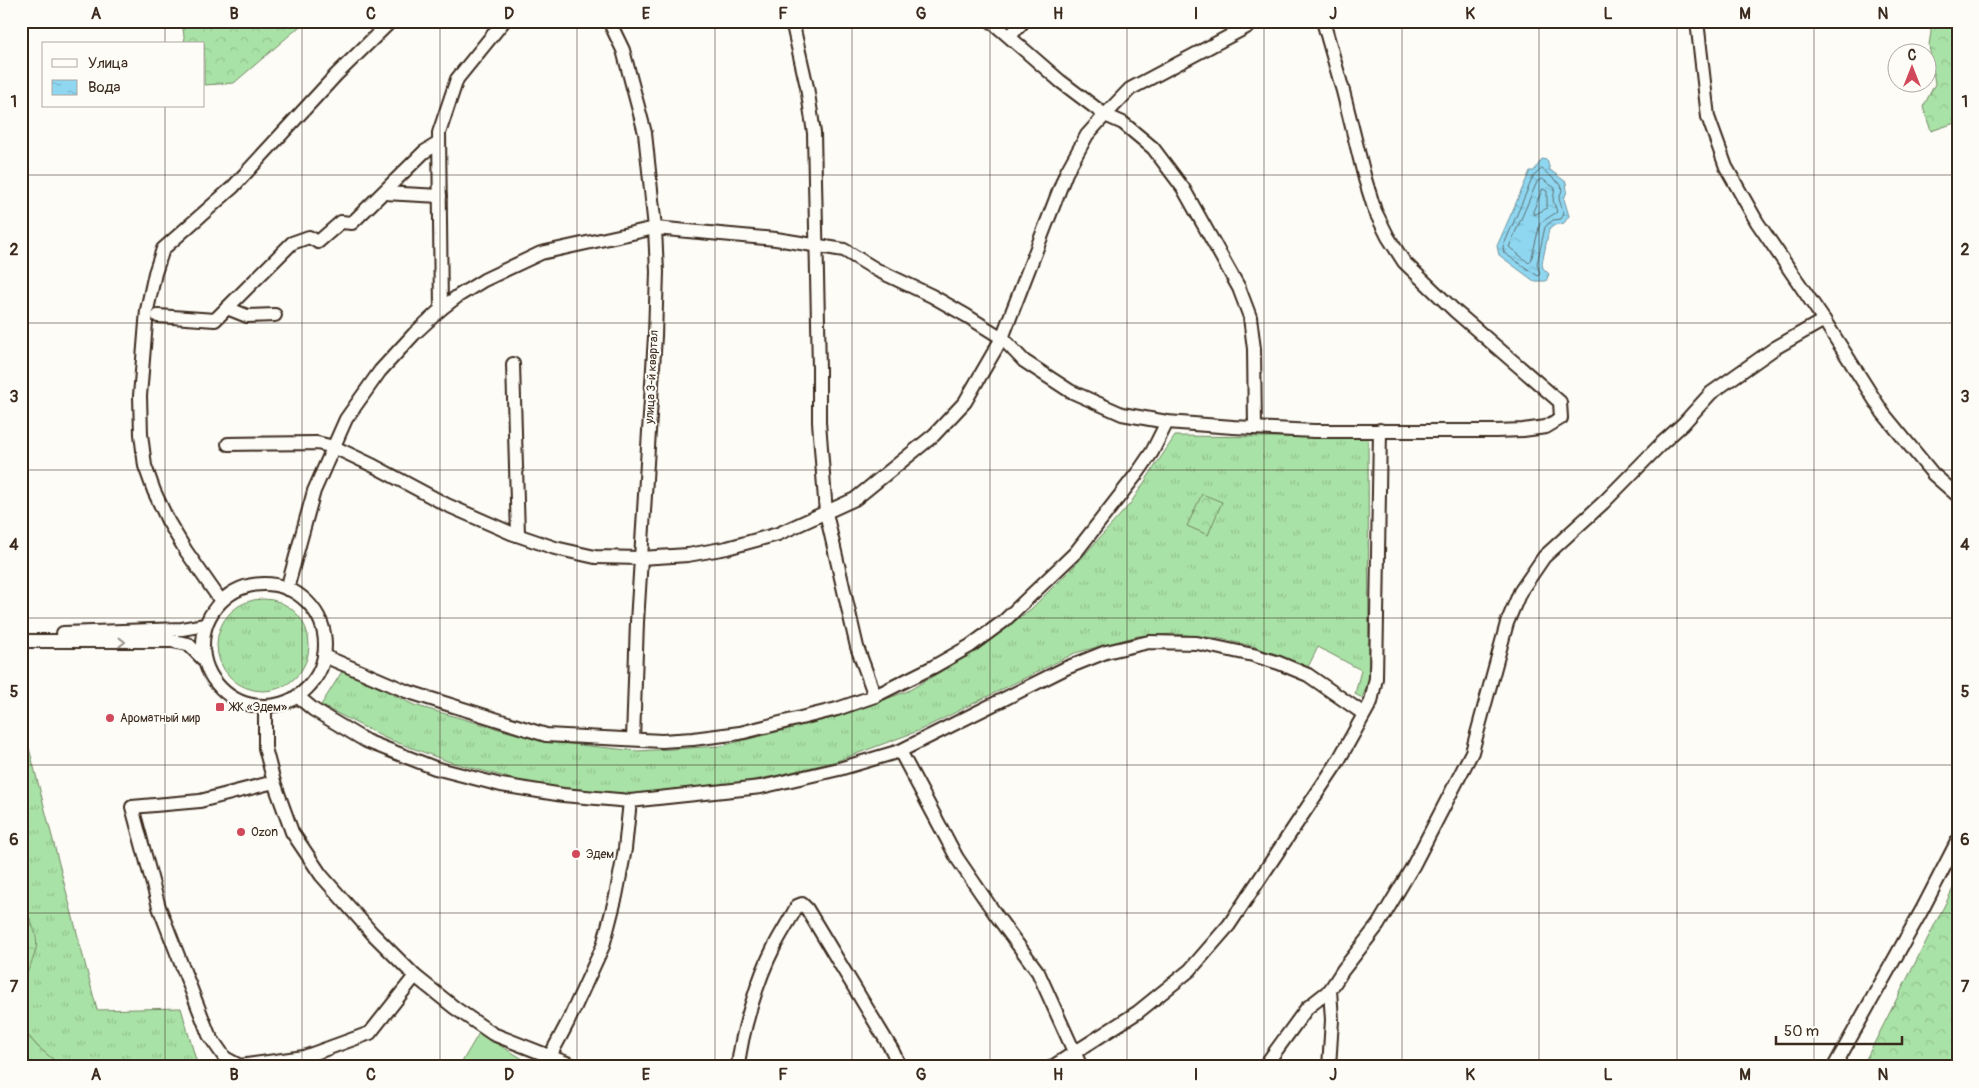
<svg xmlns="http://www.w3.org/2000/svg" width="1979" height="1088" font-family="Pangolin,sans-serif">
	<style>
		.grass { fill: url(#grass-tufts); stroke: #728662 }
		.forest { fill: url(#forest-crowns); stroke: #728662 }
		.pitch { fill: #a9e2a6; stroke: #728662 }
		.water { fill: url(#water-ripples); stroke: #6d929d }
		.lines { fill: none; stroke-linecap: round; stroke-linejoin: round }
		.shore { stroke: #5d6f72; stroke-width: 1 }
		.street-casing { stroke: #3b2a1e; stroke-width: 16 }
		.street { stroke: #fdfcf7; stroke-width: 12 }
		.oneway { stroke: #9c938a }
		.grid { fill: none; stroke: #3b2a1e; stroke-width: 1; stroke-opacity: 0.55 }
		.poi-dot { fill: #d1495b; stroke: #fdfcf7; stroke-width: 2 }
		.labels { text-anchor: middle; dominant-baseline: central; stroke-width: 4; stroke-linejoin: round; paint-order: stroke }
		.street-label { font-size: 12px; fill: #3b2a1e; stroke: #fdfcf7 }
		.poi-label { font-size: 12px; fill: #3b2a1e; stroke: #fdfcf7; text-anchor: start }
		.neatline { fill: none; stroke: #3b2a1e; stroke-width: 2 }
		.grid-label { font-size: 16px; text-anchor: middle; font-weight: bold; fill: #3b2a1e }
	</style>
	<defs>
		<pattern id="grass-tufts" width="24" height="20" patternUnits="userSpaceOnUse" patternTransform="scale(1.25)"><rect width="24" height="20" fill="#a9e2a6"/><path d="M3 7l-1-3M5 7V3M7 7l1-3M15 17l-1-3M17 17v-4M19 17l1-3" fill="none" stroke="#92c28e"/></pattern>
		<pattern id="forest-crowns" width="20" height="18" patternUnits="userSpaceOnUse" patternTransform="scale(1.25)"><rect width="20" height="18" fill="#a9e2a6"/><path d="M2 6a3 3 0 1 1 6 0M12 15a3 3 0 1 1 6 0" fill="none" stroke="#92c28e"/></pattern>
		<pattern id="water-ripples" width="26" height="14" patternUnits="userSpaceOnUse" patternTransform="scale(1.25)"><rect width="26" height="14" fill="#8fd7f1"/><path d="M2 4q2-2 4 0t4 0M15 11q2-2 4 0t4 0" fill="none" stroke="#7cb9ce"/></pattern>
	</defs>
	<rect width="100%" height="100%" fill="#fdfcf7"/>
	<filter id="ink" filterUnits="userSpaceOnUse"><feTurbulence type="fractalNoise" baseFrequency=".02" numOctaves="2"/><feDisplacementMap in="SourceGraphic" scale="10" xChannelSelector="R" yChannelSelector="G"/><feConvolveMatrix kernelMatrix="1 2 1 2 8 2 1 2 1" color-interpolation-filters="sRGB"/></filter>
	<g filter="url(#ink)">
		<!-- grass -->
		<g class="grass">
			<path d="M1175,436l193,2 1,243 -7,17 -7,-4 6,-24 -43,-23 -11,22 -51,-22 -40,-9 -43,-4 -35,2 -63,17 -157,78 -81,30 -58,14 -45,9 -84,10 -37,-1 -78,-8 -85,-23 -65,-24 -64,-33 22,-35 71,35 127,36 97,10 83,-5 115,-29 72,-26 71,-42 52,-40 46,-46 53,-59z"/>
			<circle cx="263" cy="645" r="46"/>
			<path d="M21,746l8,2 68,262 84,-2 17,59h-136l-25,-21 -16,-19v-38l11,-67 -11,-17z"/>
			<path d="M1958,1046v21h-11z"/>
		</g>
		<!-- forest -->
		<g class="forest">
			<path d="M182,21h124l-72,62 -30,2v-41h-19z"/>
			<path d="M1930,21h28v101l-27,9 -8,-24 12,-23 -6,-39 2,-13z"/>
			<path d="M1202,494l20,8 -14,33 -21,-9z"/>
			<path d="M1958,879v167l-11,21h-85z"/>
			<path d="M21,905c8,12 18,29 15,44 -3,14 -12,26 -14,41z"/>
			<path d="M21,1027l16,19 25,21h-41z"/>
		</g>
		<!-- pitch -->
		<path class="pitch" d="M479,1033l44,26 -4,8h-60z"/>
		<!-- water -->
		<path class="water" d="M1542,159l5,1 3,10 16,12 1,9 -3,8 5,17 -5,7 -9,2 -6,4 -7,35 1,4 6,6 -3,7h-12l-35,-26 -2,-9 33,-75h4z"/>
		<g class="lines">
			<!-- shore -->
			<g class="shore">
				<path d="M1542,169l19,16 1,5 -3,9 5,15 -3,5 -8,1 -8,7 -8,37 3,10 -2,2 -34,-23 -1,-6 30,-70z"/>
				<path d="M1542,179l13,9 -2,12 4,12 -17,11 -9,38 -2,2 -20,-16 28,-65z"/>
				<path d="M1543,189l4,2v17l-13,7 -1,-3z"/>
			</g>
			<!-- street casing -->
			<g class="street-casing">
				<g id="street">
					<path d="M609,21l14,29 22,83 10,95 2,44 -2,64 -18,286 -4,117"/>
					<path d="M792,21l15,66 7,46 5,236v53l7,91 31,134 18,49"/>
					<path d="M991,21l69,60 45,34 18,8 30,25 30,40 56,100 11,29 4,32 1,78"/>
					<path d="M1697,21l11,96 18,50 31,55 67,98 59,93 50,61 25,22"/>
					<path d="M1010,36l14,-15"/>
					<path d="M384,193l56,3"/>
					<path d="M441,309l-2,-176 18,-54 47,-58"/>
					<path d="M275,315l-28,1 -20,-8 65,-65 17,-6 9,5 23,-20 11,1 72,-71 15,-9"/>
					<path d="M158,316l57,4 12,-12"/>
					<path d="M513,364l5,171"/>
					<path d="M228,444l89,-1 17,4 40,19 73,39 64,28 44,15 40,9 46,1 47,-3 39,-7 51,-14 77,-35 79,-64 31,-33 37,-64 64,-165 21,-38 18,-20 25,-26 128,-68"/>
					<circle cx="264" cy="645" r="61"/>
					<path d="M287,589l27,-98 32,-72 34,-48 34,-37 27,-25 17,-13 26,-16 57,-27 114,-25 121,11 68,11 33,20 55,26 35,20 35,22 22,23 46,30 52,23 45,8 66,5 81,4h182l27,-1 23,-3 15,-9 -1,-16 -105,-91 -51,-49 -16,-25 -13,-26 -10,-32 -22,-88 -20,-70"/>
					<path d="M221,601l-35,-50 -18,-30 -14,-30 -9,-25 -4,-32 -1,-38 7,-86 8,-37 8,-24 70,-62 103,-112 55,-54"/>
					<path d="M63,633l119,-4 23,-4"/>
					<path d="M21,641h151l16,3 16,16"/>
					<path d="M324,656l82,35 140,44 116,6 31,-2 47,-6 97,-24 38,-13 58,-29 37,-21 34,-25 72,-69 63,-81 13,-19 15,-30"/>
					<path d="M297,696l17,14 52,31 69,27 66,17 62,10 67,6 131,-14 78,-18 61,-18 166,-83 40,-16 43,-10 48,1 56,12 26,8 29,12 56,39"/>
					<path d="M265,706v42l9,34 18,50 29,43 51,58 43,43 40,32 38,26 84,33"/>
					<path d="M900,751l57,107 39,57 42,57 43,95"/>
					<path d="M274,782l-74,19 -68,6 27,100 50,128 16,23 15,8 64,-9 66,-24 45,-57"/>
					<path d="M543,1067l7,-11 18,-34 35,-76 13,-50 9,-47 5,-48"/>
					<path d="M738,1067c3,-34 20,-89 36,-120 7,-14 16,-27 23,-41l5,-2 5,5 85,141 8,17"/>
					<path d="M1052,1067l86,-55 52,-42 39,-45 108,-162 34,-61 5,-24 4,-248"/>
					<path d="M1264,1067l43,-59 23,-18 13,-20 35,-45 35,-59 59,-114 35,-129 13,-31 24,-35 60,-55 58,-59 21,-19 28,-31 64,-45 49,-28"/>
					<path d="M1329,1067l3,-47 -2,-30"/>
					<path d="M1834,1067l89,-159 35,-68"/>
				</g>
			</g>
			<!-- street -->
			<use href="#street" class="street"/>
		</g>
		<!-- one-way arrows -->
		<defs><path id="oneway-chevron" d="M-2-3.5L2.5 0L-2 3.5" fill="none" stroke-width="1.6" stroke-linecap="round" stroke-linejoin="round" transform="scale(1.25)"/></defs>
		<use class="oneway" href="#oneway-chevron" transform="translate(122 642)"/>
	</g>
	<!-- grid -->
	<path class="grid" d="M165,21v23M302,21v1046M440,21v1046M577,21v1046M715,21v1046M852,21v1046M990,21v1046M1127,21v1046M1264,21v1046M1402,21v1046M1539,21v1046M1677,21v1046M1814,21v1046M165,106v961M21,175h1937M21,323h1937M21,470h1937M21,618h1937M21,765h1937M21,913h1937"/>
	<!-- markers -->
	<g class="poi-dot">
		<rect x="215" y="702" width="10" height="10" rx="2.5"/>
		<circle cx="110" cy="718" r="5"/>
		<circle cx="241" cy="832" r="5"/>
		<circle cx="576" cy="854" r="5"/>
	</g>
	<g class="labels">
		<!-- street labels -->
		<g class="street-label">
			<text transform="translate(652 377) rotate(-87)">улица 3-й квартал</text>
		</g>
		<!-- poi labels -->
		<g class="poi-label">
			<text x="230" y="707">ЖК «Эдем»</text>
			<text x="120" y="718">Ароматный мир</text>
			<text x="251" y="832">Ozon</text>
			<text x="586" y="854">Эдем</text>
		</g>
	</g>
	<!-- margin -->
	<rect width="1979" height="1088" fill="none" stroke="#fdfcf7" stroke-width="55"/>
	<!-- legend -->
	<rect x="42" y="42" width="162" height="65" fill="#fdfcf7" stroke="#afa8a0"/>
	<rect x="52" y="59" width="25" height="8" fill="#fdfcf7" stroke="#afa8a0"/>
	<text x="88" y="68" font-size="15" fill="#3b2a1e">Улица</text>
	<rect x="52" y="80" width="25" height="15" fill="url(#water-ripples)" stroke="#afa8a0"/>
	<text x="88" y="92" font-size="15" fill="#3b2a1e">Вода</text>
	<!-- north arrow -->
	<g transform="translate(1912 68)"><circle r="24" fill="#fdfcf7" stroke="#afa8a0"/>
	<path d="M0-4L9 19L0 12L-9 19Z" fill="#d1495b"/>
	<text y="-8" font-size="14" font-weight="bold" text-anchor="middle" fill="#3b2a1e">С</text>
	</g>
	<!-- scale -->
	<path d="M1776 1036v8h126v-8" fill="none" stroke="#3b2a1e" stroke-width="2.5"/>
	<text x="1784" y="1036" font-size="15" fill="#3b2a1e" stroke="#fdfcf7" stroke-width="4" paint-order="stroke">50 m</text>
	<rect x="28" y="28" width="1924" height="1032" class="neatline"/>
	<g class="grid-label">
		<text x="96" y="19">A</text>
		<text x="234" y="19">B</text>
		<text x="371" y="19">C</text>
		<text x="509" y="19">D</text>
		<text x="646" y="19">E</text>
		<text x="783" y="19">F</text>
		<text x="921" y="19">G</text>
		<text x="1058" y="19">H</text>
		<text x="1196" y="19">I</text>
		<text x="1333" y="19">J</text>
		<text x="1470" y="19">K</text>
		<text x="1608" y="19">L</text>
		<text x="1745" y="19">M</text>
		<text x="1883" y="19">N</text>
		<text x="14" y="107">1</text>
		<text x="1965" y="107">1</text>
		<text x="14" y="255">2</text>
		<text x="1965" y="255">2</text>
		<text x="14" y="402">3</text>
		<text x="1965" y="402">3</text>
		<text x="14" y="550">4</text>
		<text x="1965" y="550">4</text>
		<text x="14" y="697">5</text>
		<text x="1965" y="697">5</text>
		<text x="14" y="845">6</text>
		<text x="1965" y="845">6</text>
		<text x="14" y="992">7</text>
		<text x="1965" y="992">7</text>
		<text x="96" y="1080">A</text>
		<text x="234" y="1080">B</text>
		<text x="371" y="1080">C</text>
		<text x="509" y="1080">D</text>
		<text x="646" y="1080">E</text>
		<text x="783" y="1080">F</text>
		<text x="921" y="1080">G</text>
		<text x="1058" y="1080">H</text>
		<text x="1196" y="1080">I</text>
		<text x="1333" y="1080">J</text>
		<text x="1470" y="1080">K</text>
		<text x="1608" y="1080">L</text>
		<text x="1745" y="1080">M</text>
		<text x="1883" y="1080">N</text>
	</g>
</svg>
